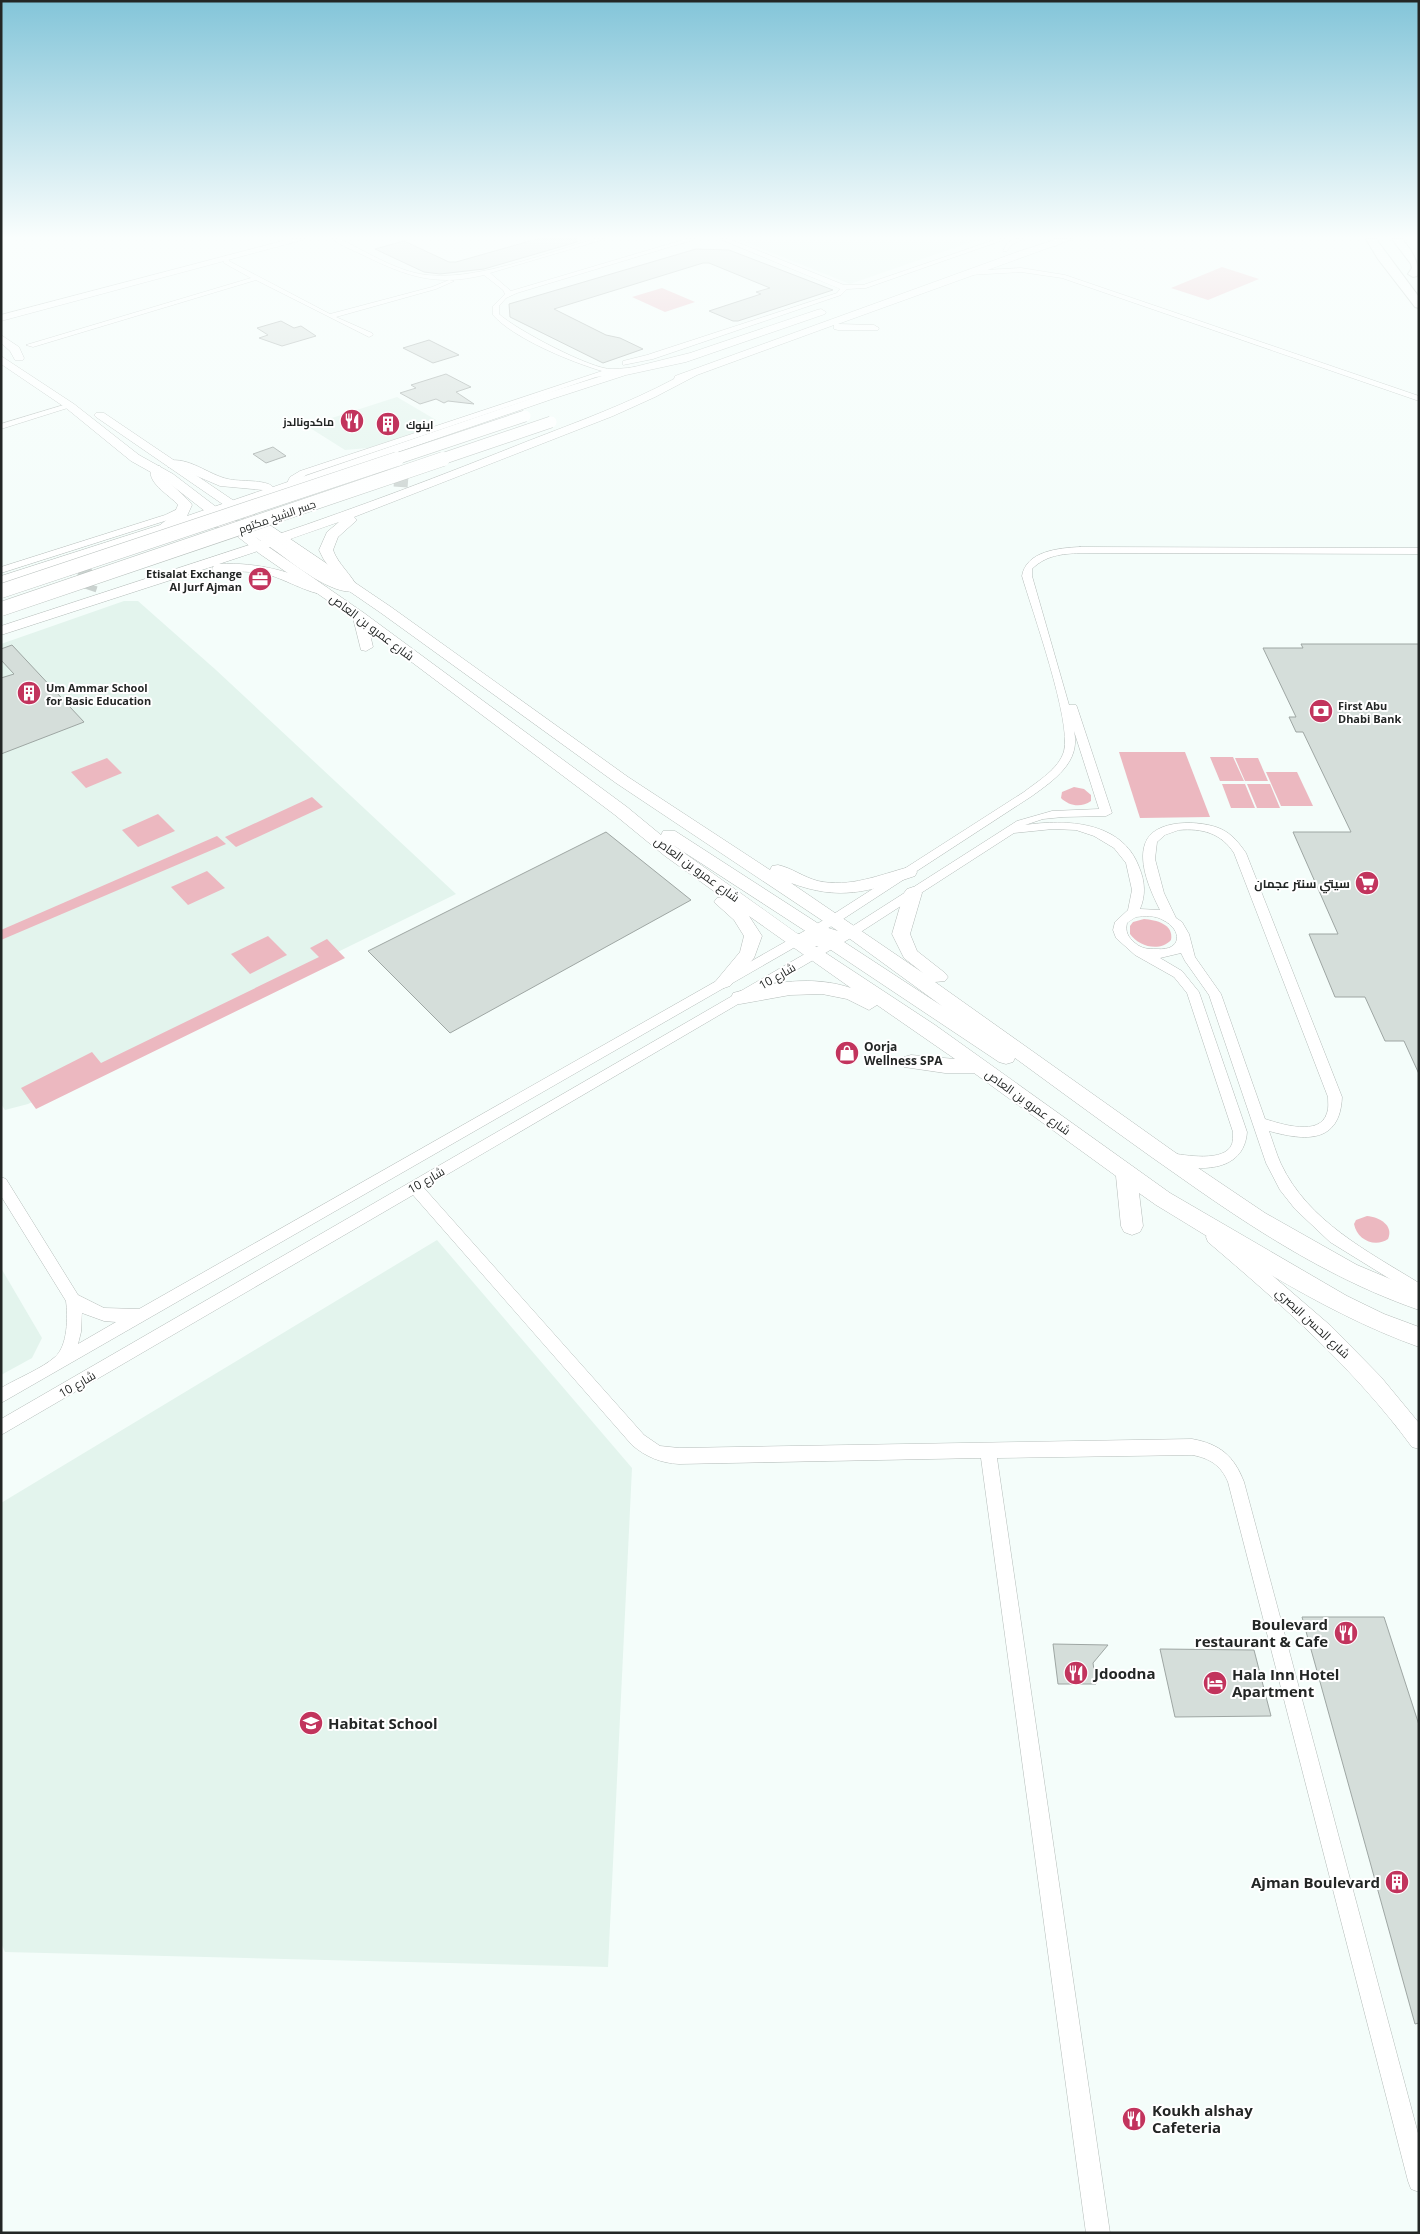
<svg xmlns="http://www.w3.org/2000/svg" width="1420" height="2234" font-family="'Open Sans',Cairo,sans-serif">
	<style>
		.built { fill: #e3f4ed }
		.green { fill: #ecb8c0 }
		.building { fill: #d5deda; stroke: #9ea6a3 }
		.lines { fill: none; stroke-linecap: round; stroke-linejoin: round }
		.primary-tunnel { stroke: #cad2cf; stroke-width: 14; stroke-dasharray: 14 7; stroke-linecap: butt }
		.minor-casing { stroke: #b4bcb9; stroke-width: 1 }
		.tertiary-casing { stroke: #b4bcb9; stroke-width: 1 }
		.secondary-casing { stroke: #b4bcb9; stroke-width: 1 }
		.primary-casing { stroke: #b4bcb9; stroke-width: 1 }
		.trunk-casing { stroke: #b4bcb9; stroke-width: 2 }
		.minor { fill: #fff; fill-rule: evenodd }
		.tertiary { fill: #fff; fill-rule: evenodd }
		.secondary { fill: #fff; fill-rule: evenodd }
		.primary { fill: #fff; fill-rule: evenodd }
		.trunk { fill: #fff; fill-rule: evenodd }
		.primary-bridge-far1-casing { stroke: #b4bcb9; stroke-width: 12; stroke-linecap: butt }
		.primary-bridge-casing { stroke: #b4bcb9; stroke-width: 15; stroke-linecap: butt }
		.primary-bridge-far1 { stroke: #fff; stroke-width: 11 }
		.primary-bridge { stroke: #fff; stroke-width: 14 }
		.labels { text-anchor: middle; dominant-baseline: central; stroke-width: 4; stroke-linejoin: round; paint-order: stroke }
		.far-poi-label { font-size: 11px; font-weight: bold; fill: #232625; stroke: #fff; text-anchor: start }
		.far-street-label { font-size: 11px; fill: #232625; stroke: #fff }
		.street-label { font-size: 12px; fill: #232625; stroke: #fff }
		.poi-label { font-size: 12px; font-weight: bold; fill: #232625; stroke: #fff; text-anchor: end }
		.near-poi-label { font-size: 15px; font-weight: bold; fill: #232625; stroke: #fff; text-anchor: start }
	</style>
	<rect width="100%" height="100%" fill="#f4fdfa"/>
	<!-- built -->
	<g class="built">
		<path d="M737,239h243l-130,45z"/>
		<path d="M397,397l39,23 -7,8 -61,20 -23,2 -38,-24z"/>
		<path d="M124,601h14l78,69 240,224 -428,210 -23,6 -4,-6v-460z"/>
		<path d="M437,1240l195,228 -24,499 -603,-15 -4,-9v-440z"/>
		<path d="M1,1268l41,70 -10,20 -31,17z"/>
	</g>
	<!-- green -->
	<g class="green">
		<path d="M1222,267l37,12 -51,21 -37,-12z"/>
		<path d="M662,288l33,14 -30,10 -33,-15z"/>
		<path d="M1119,752h66l25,65 -70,1z"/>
		<path d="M1210,757h23l11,24h-24z"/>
		<path d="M107,758l15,15 -36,15 -15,-16z"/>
		<path d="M1235,758h23l10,23h-23z"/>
		<path d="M1266,772h31l16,34h-32z"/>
		<path d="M1222,784h23l10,24h-24z"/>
		<path d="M1247,784h23l10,24h-23z"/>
		<path d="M1074,787l10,2 7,6v6c-10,7 -22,5 -30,-3l1,-6z"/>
		<path d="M312,797l11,10 -87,40 -11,-10z"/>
		<path d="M158,814l17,17 -37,16 -16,-17z"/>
		<path d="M217,836l9,8 -225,96v-10z"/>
		<path d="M207,871l18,17 -37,17 -17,-18z"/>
		<path d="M1144,919c12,1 30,5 27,21 -11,12 -32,7 -41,-6v-8l3,-4z"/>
		<path d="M268,936l19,19 -37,19 -19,-20z"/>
		<path d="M327,939l18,19 -309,151 -15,-21 71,-36 9,11 218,-106 -9,-9z"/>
		<path d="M1367,1216c12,1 27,9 21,23 -13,9 -31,1 -34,-15l2,-4z"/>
	</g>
	<!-- building -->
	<g class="building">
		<path d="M537,239h40v3l-93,27 -44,5 -16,-2 -49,-23 29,-8 45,21h7z"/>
		<path d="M696,249l33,1 104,40 -95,31h-5l-24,-10 52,-17 -5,-2 14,-4 -61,-25h-6l-149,46 52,26 14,3 23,11 -40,14 -93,-46 -1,-13z"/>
		<path d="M281,321l13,7 7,-2 15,10 -34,10 -23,-8 9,-3 -11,-7z"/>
		<path d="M429,340l30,15 -26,8 -30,-15z"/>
		<path d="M446,374l25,13 -15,5 18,12 -26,-3 -4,2 -8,-4 -16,5 -20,-11 16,-5 -5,-3z"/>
		<path d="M273,447l13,9 -20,7 -13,-9z"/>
		<path d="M1301,644h118v430l-15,-33h-19l-20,-44h-30l-26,-63h29l-45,-102h58l-48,-100h-7l-7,-15h7l-33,-69h40z"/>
		<path d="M12,645l72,77 -83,32v-76l13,-4 -13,-14v-11z"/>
		<path d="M606,832l85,68 -241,133 -82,-82z"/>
		<path d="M1302,1617h82l35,108v298l-4,1z"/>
		<path d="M1053,1644l55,1 -15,18 3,21h-38z"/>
		<path d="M1160,1649l94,1 17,66 -96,1z"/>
	</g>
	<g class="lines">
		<!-- primary-tunnel -->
		<g class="primary-tunnel">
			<path d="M380,468v5l9,6 25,2"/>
			<path d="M58,569c13,-1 27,-1 34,12l-3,9"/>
		</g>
		<!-- minor casing -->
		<g class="minor-casing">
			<g id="minor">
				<path d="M332,239h8c25,12 53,30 80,35 52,9 125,-21 175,-35h10l-115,34 21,18 175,-52h10l-179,54 -11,5 -7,8v8c16,15 93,56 113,55 10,0 21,-2 31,-3l4,2 -1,2 -50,7 -290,98 -16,13 -4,-3 4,-8 10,-6 302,-100c-31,-9 -89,-33 -109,-56v-9l12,-12 -2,-4 -19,-15c-49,12 -78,1 -121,-20 -10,-5 -22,-9 -31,-16z"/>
				<path d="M720,239h9l115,46h19l134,-46h9l-140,49 -19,1 -6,6 -188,64 -30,6v-4l24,-6 190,-62 3,-4z"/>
				<path d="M1015,239h8l-12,6 -4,6h-4l4,-8z"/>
				<path d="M226,256l3,2v3l101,53 102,-27 17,-7 5,1 -18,8 -100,28 36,16 1,2 -4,2 -113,-57 -223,67 -7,-2 225,-67 -27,-15 -1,-5z"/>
				<path d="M1021,268l44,7 354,121v5l-357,-123 -41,-6 -52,3 -3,-2 3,-2z"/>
				<path d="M67,404l7,2 -73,23v-5z"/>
				<path d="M182,507l7,2 -18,10 -170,54v-6l164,-52z"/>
				<path d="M1080,547l339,1v6l-339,-1c-18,1 -34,2 -48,16v7l37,129h7l1,2 35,106 -6,3 -43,1 -20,2 -18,6c41,-6 97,-4 114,42 6,14 7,28 1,42l20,1c-9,-18 -22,-46 -15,-66 8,-26 57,-24 76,-15 11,5 18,14 25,24l96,244c-2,47 -37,44 -73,34 4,11 7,22 12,33 27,57 86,87 138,119v14l-89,-55 -35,-33 -15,-19 -14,-27 -57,-168 -24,-34 -4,-8 -21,5 22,13 17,21 48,140c-3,42 -51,40 -82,30l-2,-4 2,-4 5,-1c14,2 55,10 62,-9 1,-3 1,-8 1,-12l-46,-139 -13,-16 -39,-22 -19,-17 -3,-8 2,-8 13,-12 4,-20 -6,-27 -12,-15 -20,-12 -18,-6 -23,-1 -39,4 -158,102 -432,253 220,247 16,11 19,2 513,-9c28,5 42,17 52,43l175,655v55l-8,-3 -3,-8 -180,-699c-7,-17 -19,-24 -36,-27l-195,3 113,775h-24l-105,-775 -302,6c-18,-1 -33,-7 -47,-19l-219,-250 -412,240v-16l847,-490 169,-108 35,-10 47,-2 -25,-78c7,31 -20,49 -42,65l-195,127 -836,480v-15c15,-9 42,-20 54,-31 13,-11 13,-41 11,-56l-65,-105v-19l5,2 72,116 26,13 35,1 690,-392 195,-125c14,-11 35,-23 40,-41 8,-29 -32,-141 -42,-175 4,-25 37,-28 58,-29zM1179,830c23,-2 42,3 55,23l94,244c0,5 1,11 -1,16 -7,24 -46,11 -62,6l-44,-125 -26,-37 -6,-23 -7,-12 -6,-4 -12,-25 -9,-34 2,-17 8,-7zM1136,917c9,-1 19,-2 27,3 20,10 19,31 -6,29 -9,0 -15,0 -22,-6 -7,-6 -10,-11 -8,-20zM82,1313l22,8 12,1 -38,22 3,-12z"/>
			</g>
		</g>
		<!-- tertiary casing -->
		<g class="tertiary-casing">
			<path id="tertiary" d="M1215,1229l7,3 109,94 50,51 38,46v26l-7,-2c-58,-79 -130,-142 -204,-205l-2,-5 2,-5z"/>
		</g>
		<!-- secondary casing -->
		<g class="secondary-casing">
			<g id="secondary">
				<path d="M290,239h16l-305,82v-6z"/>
				<path d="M1,335l18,12 5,11 -1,2h-8l-5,-9 -9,-8z"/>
				<path d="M1,356l73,48 65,51 34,19 97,74 94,65 263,194 34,28 2,-4h12l147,95 16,5 -222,-148 -235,-170 -285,-196 -2,-2 2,-2h8l287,194 237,170 142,93 2,-4 6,-1c14,3 25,12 40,16 32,7 61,-6 91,-14l6,1 2,4 -2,4c-48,16 -75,25 -124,7l132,90 -19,-15 -12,-24 12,-41 3,-4 6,-2 6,2 3,4 -12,41 7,17 28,22 3,4 -3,4 -10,1 238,169 92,62 92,52 62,26v19c-81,-28 -153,-73 -222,-121 -62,-43 -122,-87 -182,-131l-2,4 -7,2 -7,-2 -171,-114 -13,-2 120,79 235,168 177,103 37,18 35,13v20c-95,-34 -178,-91 -263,-142l-17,-12 4,33 -3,6 -8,3 -8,-3 -3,-6 -5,-50 -142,-103h-29l-41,-6 -3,-5 3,-5 7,-2 44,4 -78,-54 -8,5 -22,-11 -25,-5 -32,1 -50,9 -7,-1 -2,-5 2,-5c39,-11 80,-18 118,-5l-102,-72 13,20 -8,22 -24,28 -6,2 -6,-2 -3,-4 25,-30 4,-16 -10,-16 -20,-18 3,-4 5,-1 -57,-41 -50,-41 -246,-185 4,17 -7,4 -5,-1 -8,-32 -93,-64 -95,-74 -34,-19 -65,-53 -65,-44zM673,845l137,89h-12zM841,933l5,3 96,70 -101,-66 2,-4z"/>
			</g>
		</g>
		<!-- primary casing -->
		<g class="primary-casing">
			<path id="primary" d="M1058,239h15l-235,85 36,1 5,3 -1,2h-40l-4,-1v-4l-137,50 -42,22 -42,19 -259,101 3,3 -19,17 -5,13c5,14 18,24 25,38l-2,3c-24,6 -67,-31 -86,-44l-51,17c40,-2 73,8 109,24l2,3 -2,3c-13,3 -43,-15 -59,-19 -16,-4 -33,-4 -50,-3l-5,-1 -2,-3 2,-2 -213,69v-9l260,-85c-22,-15 -37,-14 -62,-14l-5,-1 -1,-3 -192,62v-9l159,-51 14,-11 4,-9c-8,-10 -34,-23 -26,-39h8l5,12 25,24 2,3 -5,11 76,-26 -43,-4 -35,-15 -17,-4 -2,-3 2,-3c20,-5 41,14 60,18 11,3 38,0 45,8l274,-94 71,-22 72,-18 127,-43 4,-1 5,3 -1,2 -139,48 -60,13 -71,23 -352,121c30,0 45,1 70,17 86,-29 170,-61 255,-95 49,-19 99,-37 146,-62l1,-3 345,-125zM339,522l-12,10 -8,18 5,10 16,20 -58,-38z"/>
		</g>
		<!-- trunk casing -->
		<g class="trunk-casing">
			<g id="trunk">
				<path d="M1054,239h13l-12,7 -5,-3z"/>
				<path d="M1366,239h10l43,58v11l-4,-1 -37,-48z"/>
				<path d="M1392,239h10c9,11 18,23 15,37l-4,1 -5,-3 4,-6 -1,-4z"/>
			</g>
		</g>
		<!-- minor -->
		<use href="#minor" class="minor"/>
		<!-- tertiary -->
		<use href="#tertiary" class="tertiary"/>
		<!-- secondary -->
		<use href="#secondary" class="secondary"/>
		<!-- primary -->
		<use href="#primary" class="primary"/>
		<!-- trunk -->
		<use href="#trunk" class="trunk"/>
		<!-- primary-bridge-far1 casing -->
		<g class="primary-bridge-far1-casing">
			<g id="primary-bridge-far1">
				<path d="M393,460l132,-44"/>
				<path d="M439,460l112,-38"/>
			</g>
		</g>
		<!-- primary-bridge casing -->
		<g class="primary-bridge-casing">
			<g id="primary-bridge">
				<path d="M1,591l396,-132"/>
				<path d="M1,609l442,-150"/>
			</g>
		</g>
		<!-- primary-bridge-far1 -->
		<use href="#primary-bridge-far1" class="primary-bridge-far1"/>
		<!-- primary-bridge -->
		<use href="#primary-bridge" class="primary-bridge"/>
	</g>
	<!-- sky -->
	<linearGradient id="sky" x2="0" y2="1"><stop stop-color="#83c5d9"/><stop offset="0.43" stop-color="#fafefd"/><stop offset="1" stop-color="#fafefd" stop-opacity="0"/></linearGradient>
	<rect width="1420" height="552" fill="url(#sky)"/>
	<!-- icons -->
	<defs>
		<g id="restaurant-disc" transform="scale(1.25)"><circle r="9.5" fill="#c2345d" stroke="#fff"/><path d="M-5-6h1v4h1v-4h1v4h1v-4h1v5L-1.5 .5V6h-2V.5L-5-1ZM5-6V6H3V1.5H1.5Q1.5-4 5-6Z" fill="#fff"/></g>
		<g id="building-disc" transform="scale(1.25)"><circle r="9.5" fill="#c2345d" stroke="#fff"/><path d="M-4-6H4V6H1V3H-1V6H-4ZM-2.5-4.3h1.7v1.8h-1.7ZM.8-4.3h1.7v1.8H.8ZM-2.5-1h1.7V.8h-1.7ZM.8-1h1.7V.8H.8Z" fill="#fff"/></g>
		<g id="office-disc" transform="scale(1.25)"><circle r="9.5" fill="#c2345d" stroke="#fff"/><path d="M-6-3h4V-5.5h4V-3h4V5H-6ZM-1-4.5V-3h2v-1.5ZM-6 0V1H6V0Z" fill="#fff"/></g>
		<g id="bank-disc" transform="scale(1.25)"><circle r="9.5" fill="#c2345d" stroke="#fff"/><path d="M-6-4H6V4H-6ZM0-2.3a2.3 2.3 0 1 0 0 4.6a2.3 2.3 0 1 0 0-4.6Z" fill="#fff"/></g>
		<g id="supermarket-disc" transform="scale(1.25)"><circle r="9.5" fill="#c2345d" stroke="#fff"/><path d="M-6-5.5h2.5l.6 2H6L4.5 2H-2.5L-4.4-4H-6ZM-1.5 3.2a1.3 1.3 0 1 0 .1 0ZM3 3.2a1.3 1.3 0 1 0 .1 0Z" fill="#fff"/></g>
		<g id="shop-disc" transform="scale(1.25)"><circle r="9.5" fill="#c2345d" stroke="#fff"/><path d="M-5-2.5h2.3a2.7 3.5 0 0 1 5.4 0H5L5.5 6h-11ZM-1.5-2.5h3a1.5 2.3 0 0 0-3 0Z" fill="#fff"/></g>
		<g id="hotel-disc" transform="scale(1.25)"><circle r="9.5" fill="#c2345d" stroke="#fff"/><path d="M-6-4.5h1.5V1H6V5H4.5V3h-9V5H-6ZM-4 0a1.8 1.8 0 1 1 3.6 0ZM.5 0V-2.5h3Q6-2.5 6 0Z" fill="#fff"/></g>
		<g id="school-disc" transform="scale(1.25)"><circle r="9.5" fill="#c2345d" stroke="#fff"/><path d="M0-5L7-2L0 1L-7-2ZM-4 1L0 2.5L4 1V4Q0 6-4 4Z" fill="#fff"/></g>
	</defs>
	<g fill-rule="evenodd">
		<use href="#restaurant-disc" x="352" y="421"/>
		<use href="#building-disc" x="388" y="424"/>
		<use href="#office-disc" x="260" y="579"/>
		<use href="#building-disc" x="29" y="693"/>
		<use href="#bank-disc" x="1321" y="711"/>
		<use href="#supermarket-disc" x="1367" y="883"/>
		<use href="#shop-disc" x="847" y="1053"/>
		<use href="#restaurant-disc" x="1346" y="1633"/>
		<use href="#restaurant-disc" x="1076" y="1673"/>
		<use href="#hotel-disc" x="1215" y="1683"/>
		<use href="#school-disc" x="311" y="1723"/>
		<use href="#building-disc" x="1397" y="1882"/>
		<use href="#restaurant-disc" x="1134" y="2119"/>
	</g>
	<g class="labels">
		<!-- far-poi labels -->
		<g class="far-poi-label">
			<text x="334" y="421" text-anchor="end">ماكدونالدز</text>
			<text x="406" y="424">اينوك</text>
			<text x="242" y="573" text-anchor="end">Etisalat Exchange<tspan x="242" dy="13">Al Jurf Ajman</tspan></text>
			<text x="46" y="687">Um Ammar School<tspan x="46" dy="13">for Basic Education</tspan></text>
			<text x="1338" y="705">First Abu<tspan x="1338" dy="13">Dhabi Bank</tspan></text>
		</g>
		<!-- far-street labels -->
		<g class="far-street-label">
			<text transform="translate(277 516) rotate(-19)">جسر الشيخ مكتوم</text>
		</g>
		<!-- street labels -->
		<g class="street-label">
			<text transform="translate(372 627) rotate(37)">شارع عمرو بن العاص</text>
			<text transform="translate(697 869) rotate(36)">شارع عمرو بن العاص</text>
			<text transform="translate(777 976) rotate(-30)">شارع 10</text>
			<text transform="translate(1028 1102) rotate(36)">شارع عمرو بن العاص</text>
			<text transform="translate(426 1180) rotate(-30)">شارع 10</text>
			<text transform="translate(1313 1323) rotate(43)">شارع الحسن البصري</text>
			<text transform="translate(77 1384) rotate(-30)">شارع 10</text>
		</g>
		<!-- poi labels -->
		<g class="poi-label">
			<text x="1350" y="883">سيتي سنتر عجمان</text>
			<text x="864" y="1046" text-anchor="start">Oorja<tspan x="864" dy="14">Wellness SPA</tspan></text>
		</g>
		<!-- near-poi labels -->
		<g class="near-poi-label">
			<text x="1328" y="1624" text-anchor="end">Boulevard<tspan x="1328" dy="17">restaurant &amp; Cafe</tspan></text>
			<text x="1094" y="1673">Jdoodna</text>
			<text x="1232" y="1674">Hala Inn Hotel<tspan x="1232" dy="17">Apartment</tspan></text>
			<text x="328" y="1723">Habitat School</text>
			<text x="1380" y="1882" text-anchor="end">Ajman Boulevard</text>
			<text x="1152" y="2110">Koukh alshay<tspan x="1152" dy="17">Cafeteria</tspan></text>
		</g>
	</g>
	<!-- border -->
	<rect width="1420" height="2234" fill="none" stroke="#232625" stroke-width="5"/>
</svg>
